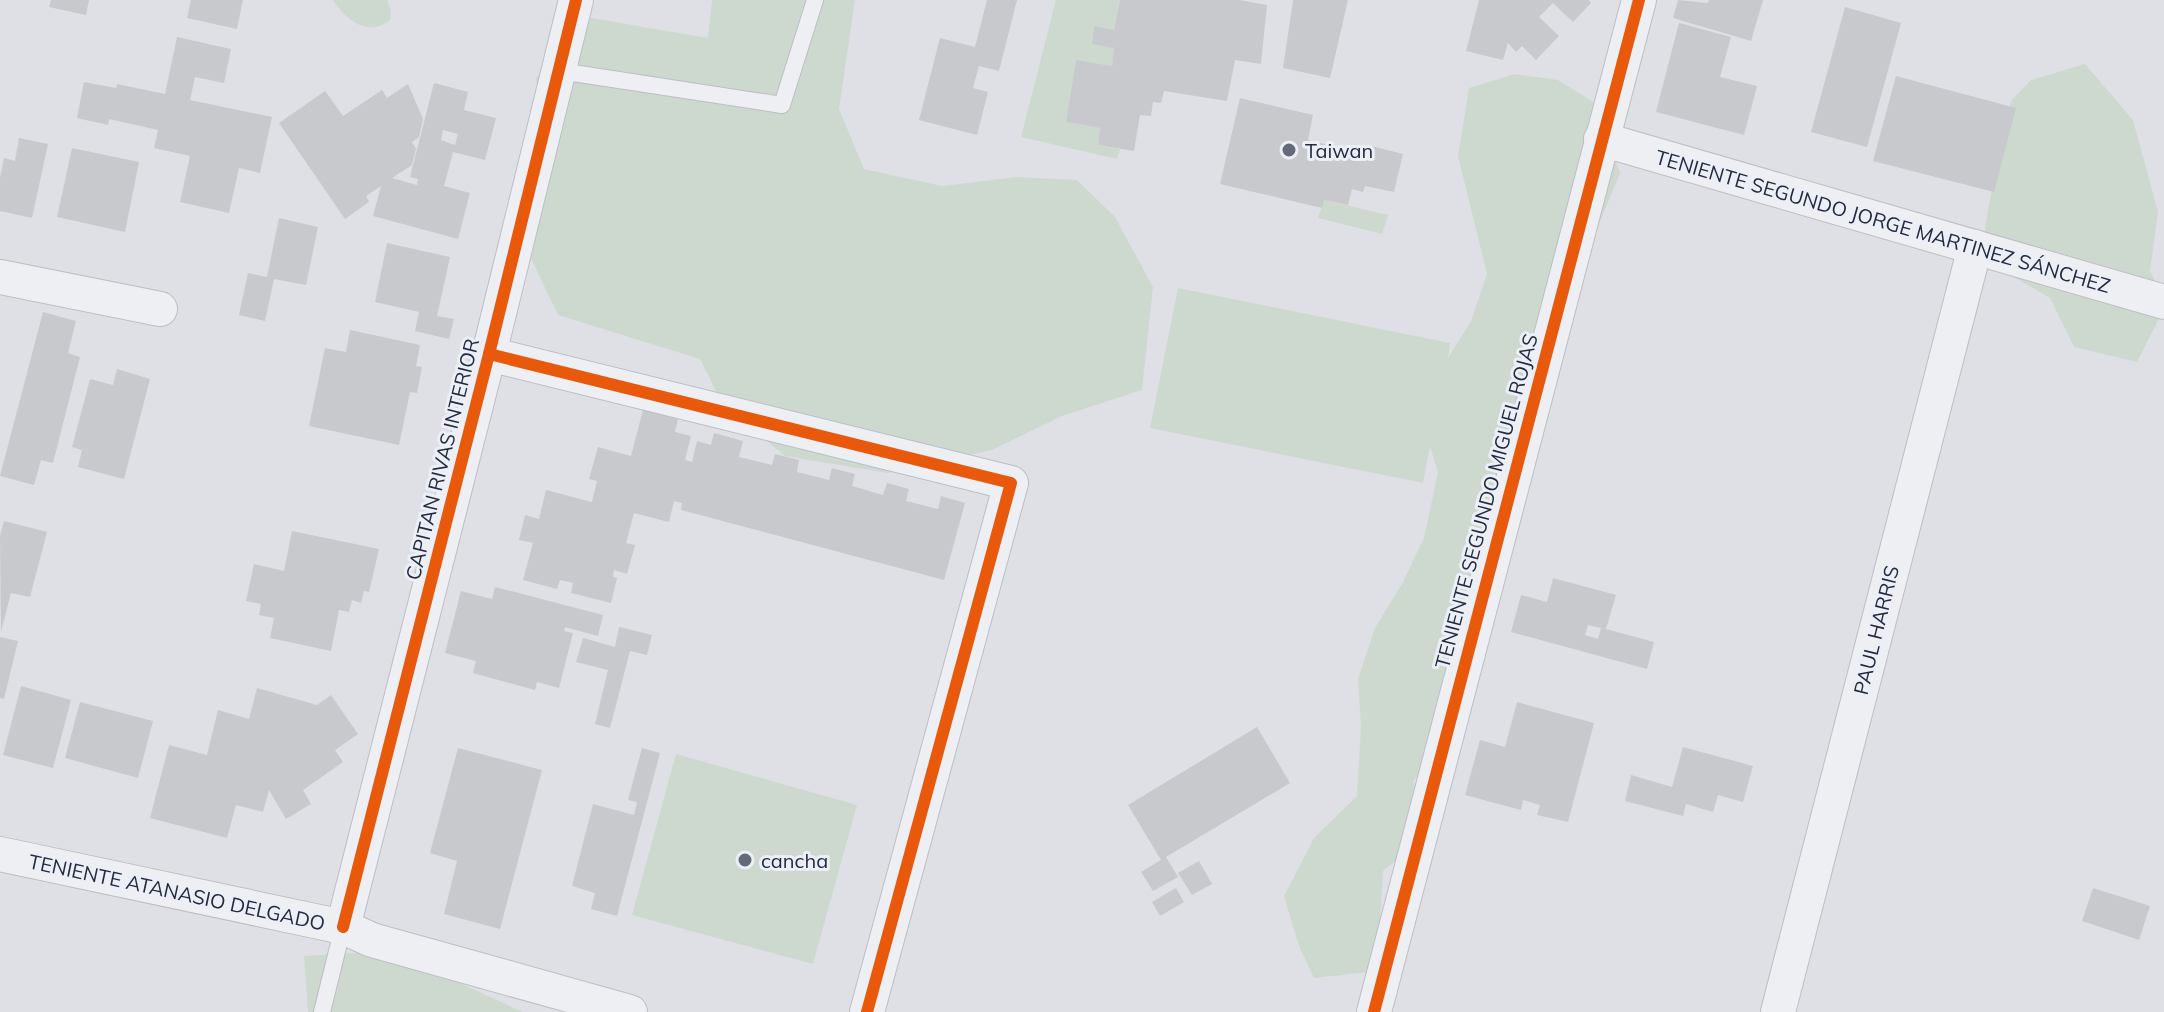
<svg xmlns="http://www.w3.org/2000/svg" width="2164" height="1012" font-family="Mulish,sans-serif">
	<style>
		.green { fill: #cdd9ce }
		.building { fill: #c7c9cd; fill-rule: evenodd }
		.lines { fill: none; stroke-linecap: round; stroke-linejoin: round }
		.lane-casing { stroke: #bdbec3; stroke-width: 18 }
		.street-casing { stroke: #bdbec3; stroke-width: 36 }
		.lane { stroke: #eeeff2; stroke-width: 16 }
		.street { stroke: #eeeff2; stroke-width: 34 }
		.cycleway-casing { stroke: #eceff6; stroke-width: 17 }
		.cycleway { stroke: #e8590c; stroke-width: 12 }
		.poi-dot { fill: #656a7a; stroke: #eceff6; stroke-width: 3 }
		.labels { text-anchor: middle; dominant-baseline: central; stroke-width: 6; stroke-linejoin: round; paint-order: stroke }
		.poi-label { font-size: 20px; fill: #242b40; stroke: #eceff6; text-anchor: start }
		.street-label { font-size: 20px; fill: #242b40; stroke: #eceff6 }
	</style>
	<rect width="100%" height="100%" fill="#dfe0e5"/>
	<!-- green -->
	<g class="green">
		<path d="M333,0h54l4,11 -1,9c-22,18 -44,0 -57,-20z"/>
		<path d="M712,0h143l-16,109 25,60 78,17 75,-9 60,3 38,37 38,70 -11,103 -80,26 -70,34 -104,23 -103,-17 -62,-51 -23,-46 -142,-44 -33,-69 19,-112 -8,-56 50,-61 122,21z"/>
		<path d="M1056,0h64l-6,30 -20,-3 -2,16 22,5 -2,18 -36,-5 -10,61 34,6 -2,17 22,4 -3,10 -96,-22z"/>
		<path d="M2085,64l48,56 25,92 -8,59 14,28v10l-27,53 -63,-15 -24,-49 -69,-40 7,-49 23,-108 20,-21z"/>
		<path d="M1515,74l43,6 37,23 25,70 -41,100 -68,264 -42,30 17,53 -32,114 -41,47 19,50 -49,40 -6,100 -63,7 -15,-32 -15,-50 30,-58 43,-42 4,-69 -3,-48 17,-51 28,-46 21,-44 14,-66 -8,-26 -7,37 -273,-55 28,-140 272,55 -2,15 23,-37 16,-47 -29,-118 11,-68z"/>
		<path d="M1324,200l64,15 -6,19 -64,-16z"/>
		<path d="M676,754l181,51 -44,159 -181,-49z"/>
		<path d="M389,951l134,61h-215l-4,-56z"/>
	</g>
	<!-- building -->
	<g class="building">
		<path d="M51,0h38l-3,15 -37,-8z"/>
		<path d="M191,0h52l-6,29 -50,-11z"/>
		<path d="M987,0h30l-18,71 -20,-5 -6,22 15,4 -11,43 -58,-15 21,-82 35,9z"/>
		<path d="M1120,0h120l27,5 -6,59 -26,-4 -8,41 -63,-10 -3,12 -8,-1 -2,14 -11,-1 -6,36 -36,-6 2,-17 -34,-6 10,-62 36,6 2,-18 -22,-4 2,-18 20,4z"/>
		<path d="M1293,0h55l-18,78 -47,-10z"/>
		<path d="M1479,0h110l2,3 -18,19 -20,-19 -14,14 20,19 -23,24 -14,-14 -6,6 -8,-9 -5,17 -37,-9z"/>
		<path d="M1678,0l30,3 1,-3h54l-12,41 -78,-23z"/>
		<path d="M1845,7l56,16 -34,124 -56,-15z"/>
		<path d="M1679,23l52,14 -11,40 37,9 -13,49 -88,-23z"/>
		<path d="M177,37l54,12 -7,34 -29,-6 -5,23 82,17 -12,56 -21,-5 -10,45 -49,-11 10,-46 -36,-8 4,-18 -49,-11 -1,6 -31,-7 7,-36 32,6 1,-4 48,10z"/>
		<path d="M1896,76l120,32 -22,84 -121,-31z"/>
		<path d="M434,83l34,9 -4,18 32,8 -11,42 -32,-8 -9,34 26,7 -12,46 -85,-23 8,-30 -15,10 3,6 -24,17 -66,-96 46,-32 18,25 39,-26 5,8 21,-14 15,35 -4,18 -7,5 4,7 -4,16 -20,13 25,7 1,-6 -8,-2zM443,130l15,4 -3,11 -14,-5z"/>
		<path d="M1240,98l73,17 -5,25 61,15 2,-9 32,8 -9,38 -29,-6 -2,6 -11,-3 -4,16 -24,-5 -2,8 -102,-24z"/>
		<path d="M19,138l29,6 -16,74 -32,-7v-33l4,-20 11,3z"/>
		<path d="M72,148l67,14 -14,70 -68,-15z"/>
		<path d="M279,218l39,9 -12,58 -32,-6 -9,42 -26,-6 9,-42 19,4z"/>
		<path d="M387,243l63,14 -13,59 17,3 -5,20 -34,-8 4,-19 -44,-10z"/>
		<path d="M43,312l33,9 -8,32 12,4 -27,106 -12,-3 -7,25 -34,-9z"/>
		<path d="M350,330l70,15 -4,21 6,1 -5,26 -7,-1 -11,53 -90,-19 16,-78 21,4z"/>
		<path d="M117,369l33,10 -26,100 -46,-12 4,-17 -10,-3 18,-68 23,6z"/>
		<path d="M643,410l35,9 -3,13 16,4 -6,24 7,2 5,-21 14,4 3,-12 29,8 -4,16 33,8 3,-11 24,6 -2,12 32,8 3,-12 23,6 -3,12 31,9 4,-12 22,6 -3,12 32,8 3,-13 24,7 -21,77 -263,-70 1,-7 -8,-2 -5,21 -35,-9 -8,30 9,2 -8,29 -13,-4 -1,7 4,1 -6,25 -40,-10 2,-10 -13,-3 -3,9 -34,-9 10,-37 -14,-3 6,-25 14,4 7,-29 46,12 5,-21 -8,-2 9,-32 33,9z"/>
		<path d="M4,521l43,11 -17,65 -19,-4 -10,39 -1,-96z"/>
		<path d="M292,531l87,18 -10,43 -5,-1 -3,12 -9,-3 -3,12 -10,-2 -8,41 -61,-13 4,-20 -15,-3 2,-11 -15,-3 8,-37 30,7z"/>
		<path d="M1553,578l63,17 -10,34 48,13 -7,27 -136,-37 10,-37 26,7zM1588,625l13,3 -3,11 -13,-4z"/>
		<path d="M495,587l108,28 -5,21 -33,-9 -1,4 9,2 -14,55 -22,-6 -2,8 -62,-17 3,-12 -31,-8 16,-62 31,8z"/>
		<path d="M619,627l33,8 -5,20 -17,-4 -20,77 -15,-4 13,-54 -32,-8 7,-24 32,9z"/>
		<path d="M0,637l18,4 -14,58 -4,-1z"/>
		<path d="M21,686l50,14 -18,68 -50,-13z"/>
		<path d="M257,688l60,17 14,-10 27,39 -23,16 8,12 -40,28 8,14 -25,15 -17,-29 -6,22 -27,-7 -9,33 -77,-20 19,-73 38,10 11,-45 31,9z"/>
		<path d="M80,702l73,19 -15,57 -73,-20z"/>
		<path d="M1517,702l77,21 -26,99 -31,-7 3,-10 -17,-5 -2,10 -56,-15 15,-55 25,7z"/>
		<path d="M1257,727l33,56 -124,74 12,20 -25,14 -12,-19 20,-12 -33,-55z"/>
		<path d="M1683,747l70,19 -10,36 -25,-7 -5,17 -27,-8 -3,12 -58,-15 6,-26 41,12z"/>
		<path d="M458,748l84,22 -42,159 -56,-15 13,-53 -27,-8z"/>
		<path d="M642,748l18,5 -43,163 -26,-7 4,-16 -23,-7 21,-82 41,11 3,-13 -9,-2z"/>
		<path d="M1199,861l13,23 -20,11 -14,-22z"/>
		<path d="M1176,888l8,14 -24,14 -8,-14z"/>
		<path d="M2093,888l57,18 -11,34 -57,-19z"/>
	</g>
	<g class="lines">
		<!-- lane casing -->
		<g class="lane-casing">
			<g id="lane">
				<path d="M560,71l222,34 33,-105"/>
				<path d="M322,1012l21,-85"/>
			</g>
		</g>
		<!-- street casing -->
		<g class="street-casing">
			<g id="street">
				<path d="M1601,139l563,163"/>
				<path d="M0,277l160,32"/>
				<path d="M489,354l522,129 -144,529"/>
				<path d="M0,854l343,73 29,13 258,72"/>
				<path d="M343,927l146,-573 87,-354"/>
				<path d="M1374,1012l265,-1012"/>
				<path d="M1778,1012l197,-765"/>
			</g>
		</g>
		<!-- lane -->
		<use href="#lane" class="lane"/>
		<!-- street -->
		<use href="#street" class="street"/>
		<!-- cycleway casing -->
		<g class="cycleway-casing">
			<g id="cycleway">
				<path d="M489,354l522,129 -144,529"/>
				<path d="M343,927l146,-573 87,-354"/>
				<path d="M1374,1012l265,-1012"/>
			</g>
		</g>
		<!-- cycleway -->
		<use href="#cycleway" class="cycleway"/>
	</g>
	<!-- markers -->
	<g class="poi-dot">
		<circle cx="1289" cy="150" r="8"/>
		<circle cx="745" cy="860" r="8"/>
	</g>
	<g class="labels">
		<!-- poi labels -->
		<g class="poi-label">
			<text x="1305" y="150">Taiwan</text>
			<text x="761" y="860">cancha</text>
		</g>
		<!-- street labels -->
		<g class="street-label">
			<text transform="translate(1883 221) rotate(16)">TENIENTE SEGUNDO JORGE MARTINEZ SÁNCHEZ</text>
			<text transform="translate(442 459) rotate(-76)">CAPITAN RIVAS INTERIOR</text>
			<text transform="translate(1486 501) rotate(-75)">TENIENTE SEGUNDO MIGUEL ROJAS</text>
			<text transform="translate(1876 630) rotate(-76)">PAUL HARRIS</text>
			<text transform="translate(177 892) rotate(12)">TENIENTE ATANASIO DELGADO</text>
		</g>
	</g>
</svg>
